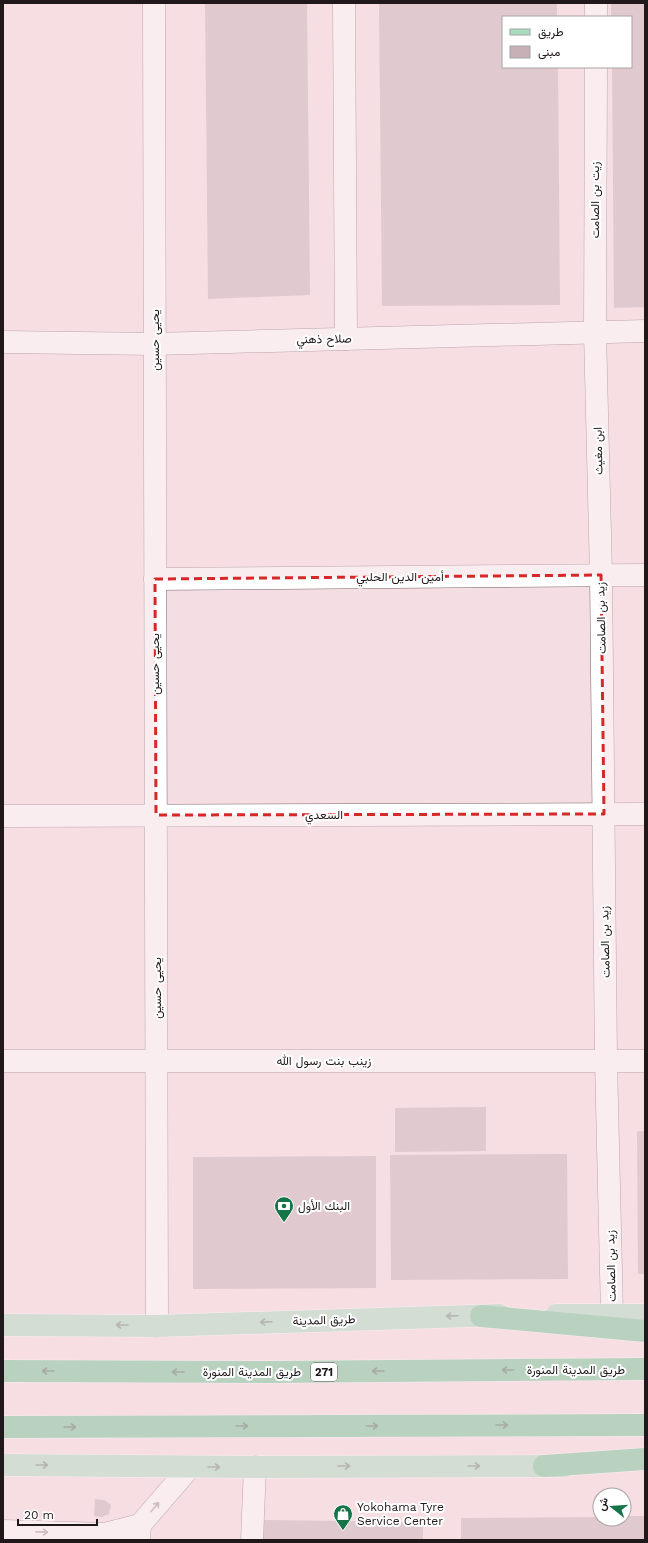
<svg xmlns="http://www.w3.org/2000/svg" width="648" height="1543" font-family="'Work Sans',Vazirmatn,sans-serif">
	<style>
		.building { fill: #c7b1b6 }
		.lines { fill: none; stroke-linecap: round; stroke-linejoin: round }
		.minor-casing { stroke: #776368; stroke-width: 23 }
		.major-casing { stroke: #fff; stroke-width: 23 }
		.highway-casing { stroke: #fff; stroke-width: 23 }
		.minor { stroke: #fff; stroke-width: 22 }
		.major { stroke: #a9dbbf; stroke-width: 22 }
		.highway { stroke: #70c395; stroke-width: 22 }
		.oneway { stroke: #6b8375 }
		.oneway2 { stroke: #486e58 }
		.oneway3 { stroke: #9b9798 }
		.marked { fill: none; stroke: #d62828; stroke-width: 3; stroke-dasharray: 8 5; stroke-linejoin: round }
		.labels { text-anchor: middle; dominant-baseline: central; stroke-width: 4; stroke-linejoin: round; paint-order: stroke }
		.shield { fill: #fff; stroke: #635d5f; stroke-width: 1 }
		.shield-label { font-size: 11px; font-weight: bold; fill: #20181a }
		.street-label { font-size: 12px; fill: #20181a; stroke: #fff }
		.poi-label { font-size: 12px; fill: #20181a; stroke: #fff; text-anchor: start }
	</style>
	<rect width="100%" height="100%" fill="#f5dee3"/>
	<!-- building -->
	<g class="building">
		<path d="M205,3h102l3,292 -102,4z"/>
		<path d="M379,3h178v14h-54v50h55l2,238 -178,1z"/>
		<path d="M611,3h34v304l-31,1 -2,-241h19v-50h-20z"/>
		<path d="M486,1107v44l-91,1v-44z"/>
		<path d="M637,1131h8v143h-7z"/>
		<path d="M567,1154l1,125 -177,1 -1,-125z"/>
		<path d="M376,1156v132l-183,1v-132z"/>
		<path d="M95,1499l9,1 7,5 -2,9 -7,3 -8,-1z"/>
		<path d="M624,1516h20v24h-183v-22l139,-1v2h24z"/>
		<path d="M263,1520l160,2v18h-160z"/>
	</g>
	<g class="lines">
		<!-- minor casing -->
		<g class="minor-casing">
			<g id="minor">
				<path d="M154,3l3,1323"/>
				<path d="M344,3l2,336"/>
				<path d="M596,17v-14"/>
				<path d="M596,67l-1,265 6,243 5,486 6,253"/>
				<path d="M3,342l152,2 490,-13"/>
				<path d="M155,579l490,-4"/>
				<path d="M3,816l642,-2"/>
				<path d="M3,1061h642"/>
				<path d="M3,1531l102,3 35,-9"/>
				<path d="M139,1539l1,-14 50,-58"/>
				<path d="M252,1540l3,-73"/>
			</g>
		</g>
		<!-- major casing -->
		<g class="major-casing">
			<g id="major">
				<path d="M556,1315h89"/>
				<path d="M3,1325l154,1 343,-11"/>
				<path d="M3,1465l252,2 309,-1"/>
			</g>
		</g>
		<!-- highway casing -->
		<g class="highway-casing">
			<g id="highway">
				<path d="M481,1316l164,15"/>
				<path d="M3,1371l265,1 377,-3"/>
				<path d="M3,1427l642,-2"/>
				<path d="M544,1466l101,-7"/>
			</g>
		</g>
		<!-- minor -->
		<use href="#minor" class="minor"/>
		<!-- major -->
		<use href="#major" class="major"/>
		<!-- highway -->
		<use href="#highway" class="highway"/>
	</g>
	<!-- one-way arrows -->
	<defs><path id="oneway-shaft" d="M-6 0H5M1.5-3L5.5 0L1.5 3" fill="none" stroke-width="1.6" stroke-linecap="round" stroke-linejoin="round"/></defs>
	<g class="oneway">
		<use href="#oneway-shaft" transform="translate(452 1316) rotate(178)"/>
		<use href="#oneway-shaft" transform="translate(266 1322) rotate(178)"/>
		<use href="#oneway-shaft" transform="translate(122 1325) rotate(-180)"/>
		<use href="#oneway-shaft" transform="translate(42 1465)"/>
		<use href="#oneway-shaft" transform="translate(344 1466)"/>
		<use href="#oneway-shaft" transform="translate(474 1466)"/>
		<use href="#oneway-shaft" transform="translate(214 1467)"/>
	</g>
	<g class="oneway2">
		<use href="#oneway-shaft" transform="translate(508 1370) rotate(180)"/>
		<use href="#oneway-shaft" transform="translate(48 1371) rotate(-180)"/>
		<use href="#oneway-shaft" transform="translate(378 1371) rotate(180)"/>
		<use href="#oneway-shaft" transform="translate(178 1372) rotate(-180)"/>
		<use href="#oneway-shaft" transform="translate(502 1425)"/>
		<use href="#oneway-shaft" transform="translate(242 1426)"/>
		<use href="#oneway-shaft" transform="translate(372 1426)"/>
		<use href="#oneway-shaft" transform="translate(70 1427)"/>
	</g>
	<g class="oneway3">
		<use href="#oneway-shaft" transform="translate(155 1507) rotate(-49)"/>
		<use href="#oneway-shaft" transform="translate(42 1532) rotate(1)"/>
	</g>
	<!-- marked area -->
	<path d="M0 0H648V1543H0ZM601,575l3,239 -448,1 -1,-236z" fill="#f5dee3" fill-opacity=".55" fill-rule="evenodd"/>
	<path class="marked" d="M601,575l3,239 -448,1 -1,-236z"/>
	<!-- icons -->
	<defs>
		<g id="bank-pin" transform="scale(1)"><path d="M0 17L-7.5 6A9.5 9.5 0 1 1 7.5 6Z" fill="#167449" stroke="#fff"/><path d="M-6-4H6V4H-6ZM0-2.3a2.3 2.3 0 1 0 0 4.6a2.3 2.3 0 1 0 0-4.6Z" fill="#fff"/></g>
		<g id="shop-pin" transform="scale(1)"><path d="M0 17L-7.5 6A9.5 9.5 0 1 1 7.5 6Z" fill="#167449" stroke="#fff"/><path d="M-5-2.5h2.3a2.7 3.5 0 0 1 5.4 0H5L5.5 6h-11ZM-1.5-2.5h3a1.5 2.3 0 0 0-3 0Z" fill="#fff"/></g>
	</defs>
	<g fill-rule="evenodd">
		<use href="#bank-pin" x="284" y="1206"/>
		<use href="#shop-pin" x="343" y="1514"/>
	</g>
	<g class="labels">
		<!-- shield labels -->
		<rect class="shield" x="311" y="1363" width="26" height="18" rx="3"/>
		<g class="shield-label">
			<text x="324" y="1372">271</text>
		</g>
		<!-- street labels -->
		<g class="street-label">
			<text transform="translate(595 200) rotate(-90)">زيت بن الصامت</text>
			<text transform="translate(324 339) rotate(-1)">صلاح ذهني</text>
			<text transform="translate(155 340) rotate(-90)">يحيى حسين</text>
			<text transform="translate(598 451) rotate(-91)">ابن مغيث</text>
			<text x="400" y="577">أمين الدين الحلبي</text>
			<text transform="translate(601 618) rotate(-91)">زيد بن الصامت</text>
			<text transform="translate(155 664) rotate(-90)">يحيى حسين</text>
			<text x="324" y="815">السعدي</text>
			<text transform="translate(605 942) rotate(-91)">زيد بن الصامت</text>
			<text transform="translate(157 988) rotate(-90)">يحيى حسين</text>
			<text x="324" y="1061">زينب بنت رسول الله</text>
			<text transform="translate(611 1266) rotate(-91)">زيد بن الصامت</text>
			<text transform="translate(324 1320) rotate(-2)">طريق المدينة</text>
			<text x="576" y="1370">طريق المدينة المنورة</text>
			<text x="252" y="1372">طريق المدينة المنورة</text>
		</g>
		<!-- poi labels -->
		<g class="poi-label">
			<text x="298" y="1206">البنك الأول</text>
			<text x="357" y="1507">Yokohama Tyre<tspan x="357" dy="14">Service Center</tspan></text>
		</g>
	</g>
	<!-- border -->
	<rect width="648" height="1543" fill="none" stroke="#20181a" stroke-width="8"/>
	<!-- legend -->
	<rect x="502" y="16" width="130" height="52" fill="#ffffff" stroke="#a6a3a3"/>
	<rect x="510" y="29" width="20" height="6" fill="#a9dbbf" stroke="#a6a3a3"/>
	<text x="538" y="36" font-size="12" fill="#20181a">طريق</text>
	<rect x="510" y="46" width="20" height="12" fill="#c7b1b6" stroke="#a6a3a3"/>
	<text x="538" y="56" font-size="12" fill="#20181a">مبنى</text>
	<!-- north arrow -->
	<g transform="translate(612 1507) rotate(287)"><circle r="19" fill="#ffffff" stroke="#a6a3a3"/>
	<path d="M0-3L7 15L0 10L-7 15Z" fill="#167449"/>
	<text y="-6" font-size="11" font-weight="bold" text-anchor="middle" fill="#20181a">ش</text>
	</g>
	<!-- scale -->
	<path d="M18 1519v6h79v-6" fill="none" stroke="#20181a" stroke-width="2"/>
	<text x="24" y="1519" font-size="12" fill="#20181a" stroke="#ffffff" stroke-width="3" paint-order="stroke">20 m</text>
</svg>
